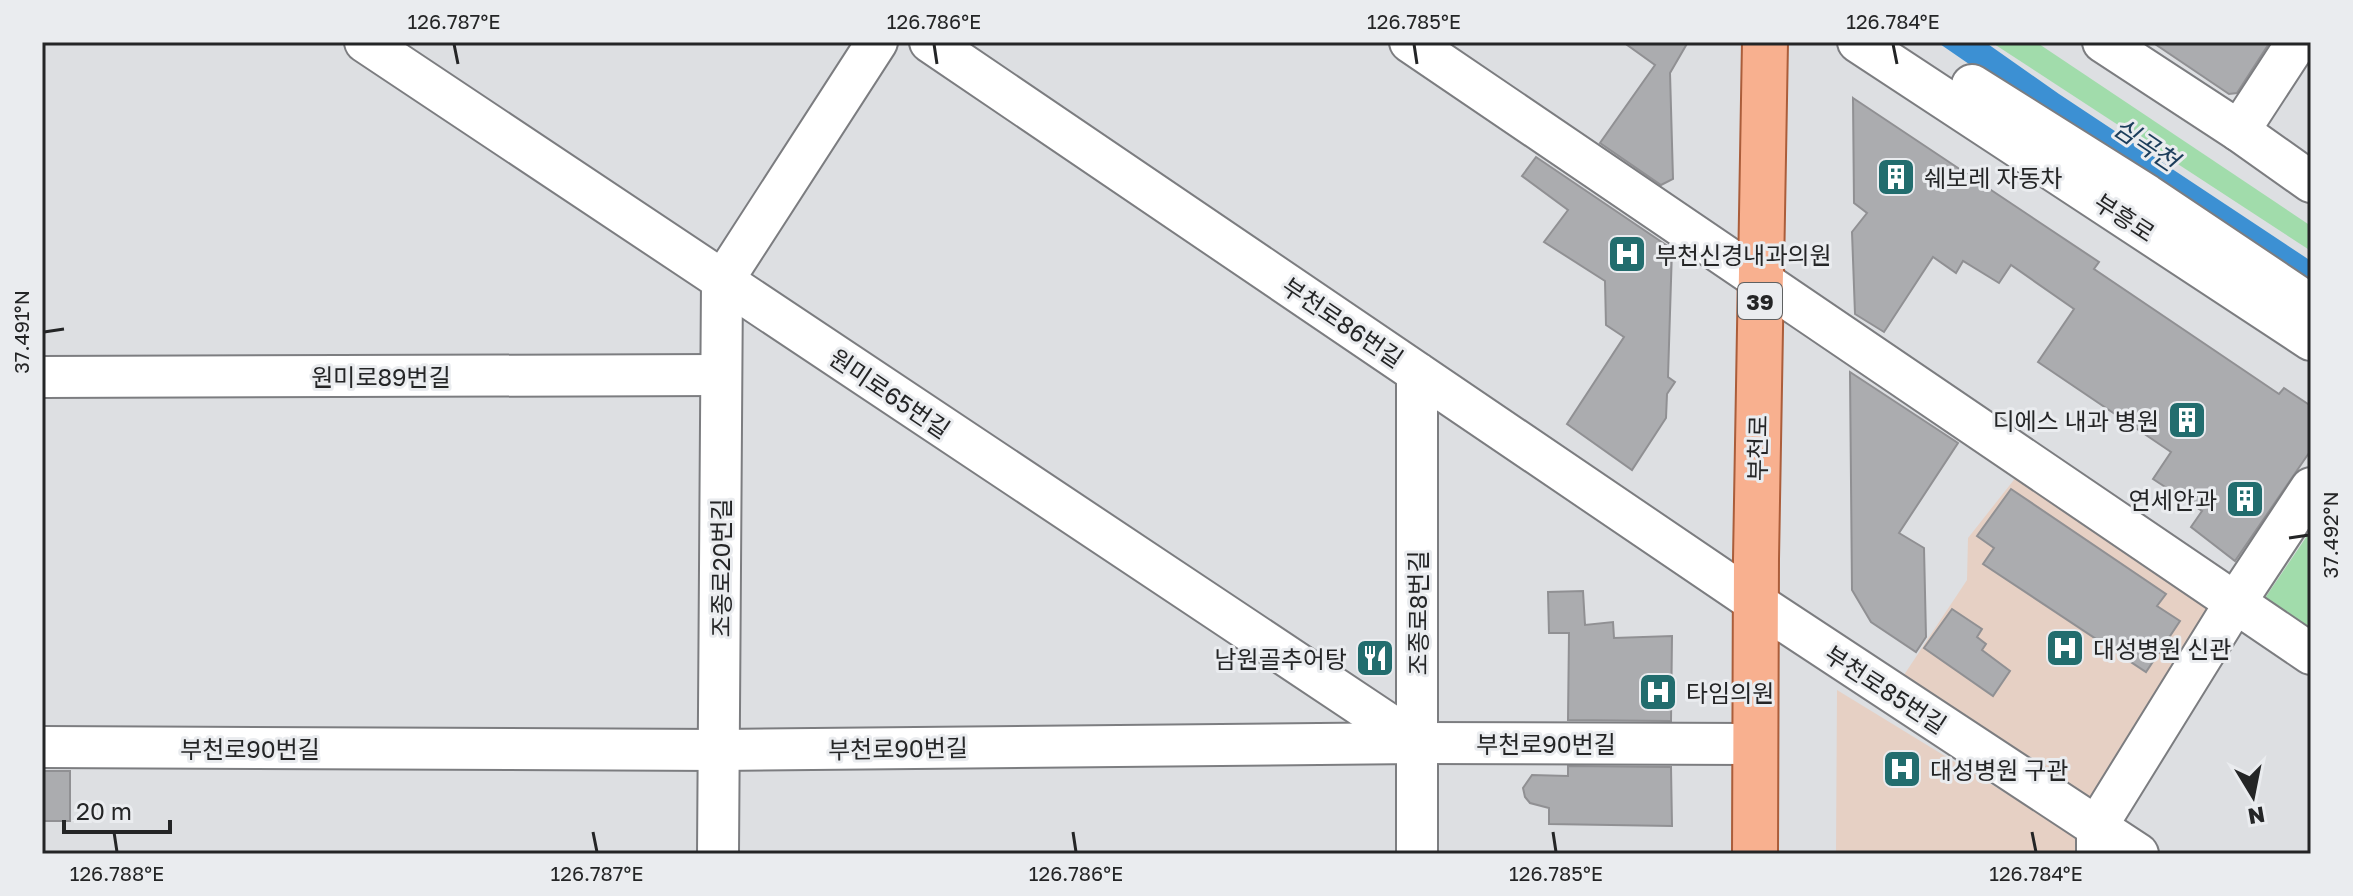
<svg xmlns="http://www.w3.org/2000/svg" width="2353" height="896" font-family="'Golos Text','Noto Sans KR',sans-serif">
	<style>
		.medical { fill: #e6d0c4 }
		.green { fill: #a1dcab }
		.water { fill: #3c90d3 }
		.building { fill: #abacaf; stroke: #909093; stroke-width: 2 }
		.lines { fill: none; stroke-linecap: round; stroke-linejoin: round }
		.minor-casing { stroke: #7c7d80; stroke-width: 44 }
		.major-casing { stroke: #ab5d3a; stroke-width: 48 }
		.minor { stroke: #fff; stroke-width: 40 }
		.major { stroke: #f8b08f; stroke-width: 44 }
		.ticks { fill: none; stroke: #242526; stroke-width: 3 }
		.labels { text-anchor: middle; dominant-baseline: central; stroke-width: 6; stroke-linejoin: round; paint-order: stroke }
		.shield { fill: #eaecef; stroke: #5f6162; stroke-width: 2 }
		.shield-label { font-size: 22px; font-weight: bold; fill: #242526 }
		.poi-label { font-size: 24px; fill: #242526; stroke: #eaecef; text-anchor: start }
		.street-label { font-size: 24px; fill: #242526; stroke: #eaecef }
		.water-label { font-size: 26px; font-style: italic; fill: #1c3e5b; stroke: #eaecef }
		.neatline { fill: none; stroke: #242526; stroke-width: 3 }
		.ticks-label { font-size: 20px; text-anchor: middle; fill: #242526 }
	</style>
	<rect width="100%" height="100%" fill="#dddfe2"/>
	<!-- medical -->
	<g class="medical">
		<path d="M2028,462l207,141 -138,223 -205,-133 75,-113 1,-42z"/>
		<path d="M1837,690l260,159v5h-261z"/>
	</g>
	<!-- green -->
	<g class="green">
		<path d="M1991,42h45l275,184v25z"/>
		<path d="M2311,530v102l-48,-31z"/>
	</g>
	<!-- water -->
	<path class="water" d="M1937,42h48l74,52 252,167v38z"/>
	<!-- building -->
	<g class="building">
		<path d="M1623,42h65l-18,31 3,106 -12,6 -61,-42 55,-78z"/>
		<path d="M2152,42h118l-33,51 -8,1z"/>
		<path d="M1853,98l246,164 -5,7 185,125 5,-6 27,18v44l-76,111 -44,-34 11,-16 -49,-32 18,-27 -133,-90 36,-53 -63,-44 -12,18 -36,-22 -7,12 -23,-16 -49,75 -29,-18 -3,-82 15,-19 -13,-10z"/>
		<path d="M1536,157l136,92 -4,128 7,5 -8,12 -1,24 -34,52 -65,-46 57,-87 -18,-12 -1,-44 -61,-39 24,-32 -46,-34z"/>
		<path d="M1850,372l108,71 -59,90 25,15 2,89 -10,15 -45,-30 -19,-32z"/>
		<path d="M2011,489l155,105 -9,12 23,15 -34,51 -163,-108 11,-16 -17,-12z"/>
		<path d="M1583,591l2,34 28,-3 1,16 58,-2 -1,85 -103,-1 1,-87h-20l-1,-41z"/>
		<path d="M1952,609l30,20 -5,8 9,7 -4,6 28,21 -17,25 -69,-48z"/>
		<path d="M1568,766l103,1 1,59 -123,-2v-16l-19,-5 -5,-6 -2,-9 9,-13 36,1z"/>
		<rect x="42" y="771" width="28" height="50"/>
	</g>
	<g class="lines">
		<!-- minor casing -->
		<g class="minor-casing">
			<g id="minor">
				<path d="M365,42l1052,701"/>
				<path d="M930,42l825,560 383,252"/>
				<path d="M1410,42l901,612"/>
				<path d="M1858,42l453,298"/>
				<path d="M2103,42l136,89 72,51"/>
				<path d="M1972,85l175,110 164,110"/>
				<path d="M2239,131l58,-89"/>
				<path d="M42,377l678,-2"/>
				<path d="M42,747l678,3 697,-7 338,1"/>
				<path d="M718,854l4,-572 155,-240"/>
				<path d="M1417,854v-481"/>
				<path d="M2097,854v-28l138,-223 76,-115"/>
			</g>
		</g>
		<!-- major casing -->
		<g class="major-casing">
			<path id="major" d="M1755,854l1,-295 9,-517"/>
		</g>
		<!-- minor -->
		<use href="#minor" class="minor"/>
		<!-- major -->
		<use href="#major" class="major"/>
	</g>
	<!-- ticks -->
	<path class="ticks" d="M454,44l4,20M934,44l3,20M1414,44l3,20M1893,44l4,20M44,332l20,-3M2289,538l20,-3M114,832l3,20M593,832l4,20M1073,832l3,20M1553,832l3,20M2032,832l4,20"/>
	<!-- icons -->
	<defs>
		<g id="building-square" transform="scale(2)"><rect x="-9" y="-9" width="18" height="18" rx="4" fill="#226d6e" stroke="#eaecef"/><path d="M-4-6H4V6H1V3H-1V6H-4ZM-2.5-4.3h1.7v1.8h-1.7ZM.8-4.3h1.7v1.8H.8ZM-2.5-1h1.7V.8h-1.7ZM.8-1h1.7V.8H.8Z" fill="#fff"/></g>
		<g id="hospital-square" transform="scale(2)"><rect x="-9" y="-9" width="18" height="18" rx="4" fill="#226d6e" stroke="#eaecef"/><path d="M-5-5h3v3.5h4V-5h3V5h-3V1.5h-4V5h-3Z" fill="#fff"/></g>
		<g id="restaurant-square" transform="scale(2)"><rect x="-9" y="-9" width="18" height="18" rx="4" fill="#226d6e" stroke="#eaecef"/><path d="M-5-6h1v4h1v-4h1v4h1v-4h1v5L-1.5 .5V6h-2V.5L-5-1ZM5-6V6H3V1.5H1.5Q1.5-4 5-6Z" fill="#fff"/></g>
	</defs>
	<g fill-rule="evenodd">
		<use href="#building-square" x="1896" y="177"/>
		<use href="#hospital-square" x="1627" y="254"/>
		<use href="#building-square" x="2187" y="420"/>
		<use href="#building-square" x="2245" y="499"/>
		<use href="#hospital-square" x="2065" y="648"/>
		<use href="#restaurant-square" x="1375" y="658"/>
		<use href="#hospital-square" x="1658" y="692"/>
		<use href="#hospital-square" x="1902" y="769"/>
	</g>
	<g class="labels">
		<!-- shield labels -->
		<rect class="shield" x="1738" y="283" width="44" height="36" rx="6"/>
		<g class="shield-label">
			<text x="1760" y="301">39</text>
		</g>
		<!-- poi labels -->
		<g class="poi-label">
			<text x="1924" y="177">쉐보레 자동차</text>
			<text x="1655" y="254">부천신경내과의원</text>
			<text x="2159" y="420" text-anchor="end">디에스 내과 병원</text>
			<text x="2217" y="499" text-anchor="end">연세안과</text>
			<text x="2093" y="648">대성병원 신관</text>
			<text x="1347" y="658" text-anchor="end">남원골추어탕</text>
			<text x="1686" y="692">타임의원</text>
			<text x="1930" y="769">대성병원 구관</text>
		</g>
		<!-- street labels -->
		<g class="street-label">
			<text transform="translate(2125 217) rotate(33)">부흥로</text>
			<text transform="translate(1343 322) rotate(34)">부천로86번길</text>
			<text x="381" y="376">원미로89번길</text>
			<text transform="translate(890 393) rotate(34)">원미로65번길</text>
			<text transform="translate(1757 448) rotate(-89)">부천로</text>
			<text transform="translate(720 568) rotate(-90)">조종로20번길</text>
			<text transform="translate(1417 613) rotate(-90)">조종로8번길</text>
			<text transform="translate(1886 689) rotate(33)">부천로85번길</text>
			<text x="1546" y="743">부천로90번길</text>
			<text x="250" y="748">부천로90번길</text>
			<text transform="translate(898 748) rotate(-1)">부천로90번길</text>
		</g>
		<!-- water labels -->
		<g class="water-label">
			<text transform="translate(2146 144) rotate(34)">심곡천</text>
		</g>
	</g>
	<!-- border -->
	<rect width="2353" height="896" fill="none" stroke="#eaecef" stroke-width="88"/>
	<!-- north arrow -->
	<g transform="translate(2253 796) rotate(170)" stroke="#eaecef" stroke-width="6" paint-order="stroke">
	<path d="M0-6L14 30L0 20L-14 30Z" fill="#242526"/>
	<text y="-12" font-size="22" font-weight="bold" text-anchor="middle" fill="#242526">N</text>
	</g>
	<!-- scale -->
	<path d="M64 820v12h106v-12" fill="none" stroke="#242526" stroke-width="4"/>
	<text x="76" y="820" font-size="24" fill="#242526" stroke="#eaecef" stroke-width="6" paint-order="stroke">20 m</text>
	<rect x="44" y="44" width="2265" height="808" class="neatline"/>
	<g class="ticks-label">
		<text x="454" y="29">126.787°E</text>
		<text x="934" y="29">126.786°E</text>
		<text x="1414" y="29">126.785°E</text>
		<text x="1893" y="29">126.784°E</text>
		<text transform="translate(22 332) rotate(-90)" y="7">37.491°N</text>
		<text transform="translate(2331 535) rotate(-90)" y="7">37.492°N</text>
		<text x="117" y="881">126.788°E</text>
		<text x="597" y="881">126.787°E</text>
		<text x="1076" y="881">126.786°E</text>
		<text x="1556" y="881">126.785°E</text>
		<text x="2036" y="881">126.784°E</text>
	</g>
</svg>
